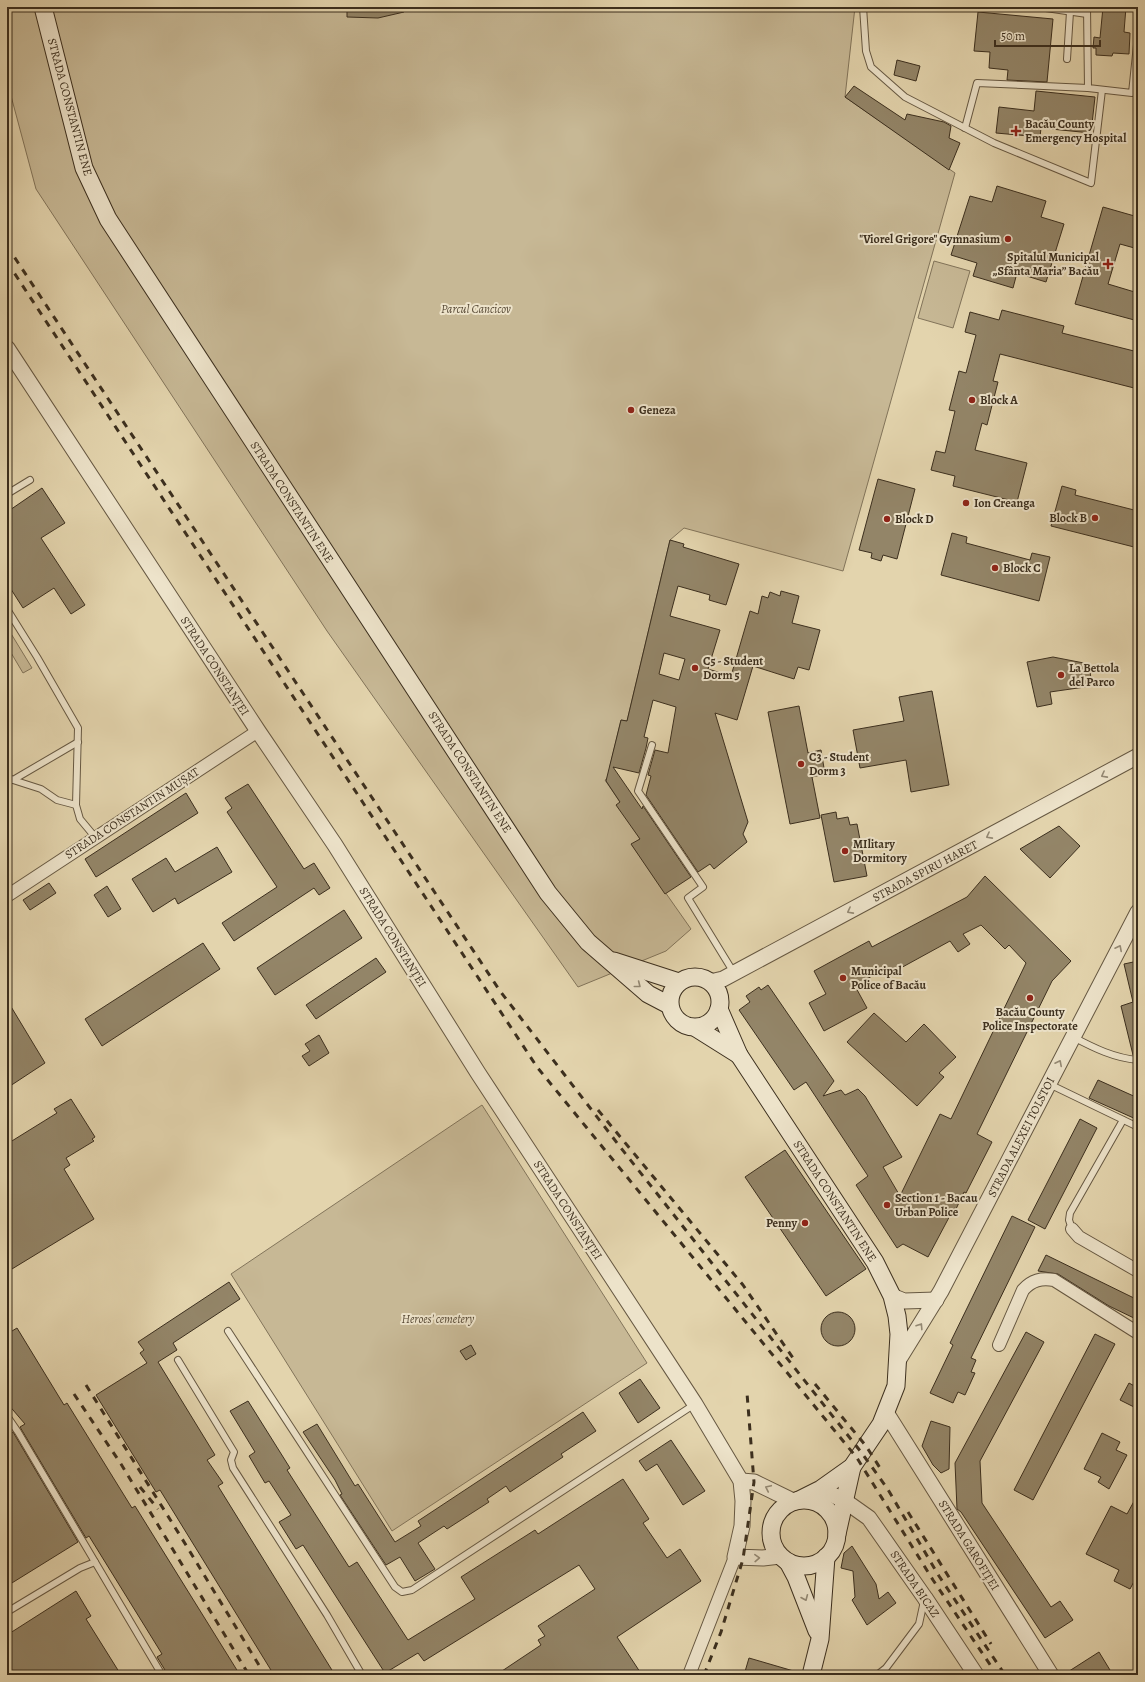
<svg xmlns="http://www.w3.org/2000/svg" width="1145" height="1682" font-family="Alegreya,serif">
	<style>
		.green { fill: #c7b895; stroke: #82745a }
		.building { fill: #938568; stroke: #3c2f1e; fill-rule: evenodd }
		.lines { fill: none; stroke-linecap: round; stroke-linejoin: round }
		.service-casing { stroke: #665842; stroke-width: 8 }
		.minor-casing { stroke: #665842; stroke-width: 14 }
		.tertiary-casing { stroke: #665842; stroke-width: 17 }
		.secondary-casing { stroke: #3c2f1e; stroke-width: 19 }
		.service { stroke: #ede3ca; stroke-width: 6 }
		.minor { stroke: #ede3ca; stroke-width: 12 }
		.tertiary { stroke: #ede3ca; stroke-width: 15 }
		.secondary { stroke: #ede3ca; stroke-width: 17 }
		.rail { stroke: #3c2f1e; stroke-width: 3; stroke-dasharray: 7 7; stroke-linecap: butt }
		.oneway { stroke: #948974 }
		.poi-dot { fill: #8f2418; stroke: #ede3ca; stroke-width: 1.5 }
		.labels { text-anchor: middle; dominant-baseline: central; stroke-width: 4; stroke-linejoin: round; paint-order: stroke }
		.street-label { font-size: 12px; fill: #3c2f1e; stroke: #ede3ca }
		.poi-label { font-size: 12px; font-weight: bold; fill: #3c2f1e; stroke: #ede3ca; text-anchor: start }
		.park-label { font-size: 12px; font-style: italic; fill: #584a36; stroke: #ede3ca }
	</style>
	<rect width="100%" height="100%" fill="#e3d4ad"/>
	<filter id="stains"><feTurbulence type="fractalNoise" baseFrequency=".005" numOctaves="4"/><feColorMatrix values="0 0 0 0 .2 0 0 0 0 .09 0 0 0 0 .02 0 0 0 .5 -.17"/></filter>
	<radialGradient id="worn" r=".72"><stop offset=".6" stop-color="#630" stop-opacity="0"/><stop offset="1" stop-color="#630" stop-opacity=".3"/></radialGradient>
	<!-- green -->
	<g class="green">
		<path d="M7,7h848l-10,90 110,76 -112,398 -159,-43 -14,12 -43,181 -6,-1 -11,46 6,6 -11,8 15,22 20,37 -8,6 59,84 -25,22 -88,36 -251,-356 -291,-442 -29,-108z"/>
		<path d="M934,261l36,10 -17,57 -35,-10z"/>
		<path d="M7,627l25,41 -9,5 -16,-27z"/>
		<path d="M482,1105l165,258 -255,168 -161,-257z"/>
	</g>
	<!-- building -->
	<g class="building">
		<path d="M347,7h57v5l-26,6 -31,-1z"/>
		<path d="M1103,7h23l-2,25 6,1 -1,21 -16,-1 -1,3 -16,-1v-7h-3l1,-11 6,1z"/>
		<path d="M978,12l75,7 -6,63 -40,-2 1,-10 -19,-2 1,-16 -16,-1z"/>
		<path d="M897,60l23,6 -4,15 -22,-6z"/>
		<path d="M854,86l51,34 2,-6 37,8 7,4 -2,12 11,5 -11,27 -104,-73z"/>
		<path d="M1036,91l59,6 -4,36 -50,-5 -1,9 -44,-4 3,-26 35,4z"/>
		<path d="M997,186l49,15 -5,16 23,7 -18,58 -29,-9 -4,15 -40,-12 4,-13 -26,-8 19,-59 22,6z"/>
		<path d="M1103,207l35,10v32l-18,-5 -12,40 30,9v28l-63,-17z"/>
		<path d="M1002,310l62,16 -2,7 76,19v37l-138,-35 -7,27 5,1 -11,43 -5,-2 -7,27 52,13 -10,39 -64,-16 2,-10 -24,-6 5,-19 9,2 10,-42 -6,-1 10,-39 7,2 10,-38 -11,-3 5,-20 29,8z"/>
		<path d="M878,479l37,10 -18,70 -14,-4 -2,6 -10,-3 1,-5 -13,-3z"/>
		<path d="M1062,486l14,4 -1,5 63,16v37l-87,-22z"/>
		<path d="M42,488l23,35 -24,15 44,67 -14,9 -17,-26 -31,20 -16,-25v-71z"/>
		<path d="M952,533l15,4 -1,6 64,17 2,-7 18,4 -11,44 -98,-26z"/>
		<path d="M670,540l14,4 -1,3 56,17 -13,41 -17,-5 1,-5 -32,-9 -8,30 50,14 -12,39 23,7 19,-65 8,3 4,-18 6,2 2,-6 10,4 1,-5 18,5 -7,27 28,7 -11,40 -11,-3 -4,12 -41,-13 -16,54 -22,-7 33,109 -5,12 4,8 -33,27 -4,-5 -12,8 -52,-77 5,-19 -3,-1 7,-25 13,3 8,-46 -23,-7 -9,37 4,1 -2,10 -7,25 -26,-6 29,42 1,-3 48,71 -26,17 -34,-50 9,-5 -24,-34 4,-3 -14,-21 15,-61 6,1zM664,653l21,6 -6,21 -20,-6z"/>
		<path d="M1053,657l36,7 3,22 -42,6 2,12 -15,3 -10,-45z"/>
		<path d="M932,691l17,94 -38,7 -5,-32 -46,8 -7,-38 51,-9 -5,-24z"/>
		<path d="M799,706l9,47 13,-3 4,24 -13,3 8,41 -30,6 -22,-112z"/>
		<path d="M248,784l56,85 10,-6 16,25 -11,7 -5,-7 -80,53 -12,-18 55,-36 -50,-75 5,-4 -7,-10z"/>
		<path d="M186,793l12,20 -102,64 -11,-18z"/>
		<path d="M836,812l1,7 11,-2 2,8 7,-1 10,52 -33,6 -13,-67z"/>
		<path d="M1059,826l21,20 -30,32 -30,-29z"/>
		<path d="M217,847l15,25 -54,32 -3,-6 -22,14 -21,-33 34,-21 9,14z"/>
		<path d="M985,876l86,85 -19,20 -75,153 15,8 -26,51 -2,-1 -8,17 -2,-1 -26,49 -25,-13 -6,4 -41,-63 12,-9 -62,-94 -12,8 -55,-80 11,-8 -4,-6 13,-9 2,3 7,-5 66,96 -11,15 18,-6 4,5 13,-6 7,7 37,61 -19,10 17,29 40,-82 11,5 75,-156 -17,-18 -4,4 -24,-24 -18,9 7,10 -12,8 -8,-11 -62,34 -4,-6 -29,17 12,22 -43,23 -15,-28 17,-9 -12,-23 55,-30 3,6 95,-50z"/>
		<path d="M49,883l7,10 -26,17 -7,-10z"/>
		<path d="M107,886l14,23 -13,8 -14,-22z"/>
		<path d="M344,910l18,28 -87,57 -18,-27z"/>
		<path d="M203,943l17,26 -118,77 -17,-27z"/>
		<path d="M376,958l10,14 -70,47 -10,-14z"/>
		<path d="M1138,961v94h-5l-12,-49 12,-4 -9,-38z"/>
		<path d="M7,1000l38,63 -38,25z"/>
		<path d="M874,1013l32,29 18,-18 32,33 -17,16 5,4 -27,29 -70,-64z"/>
		<path d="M319,1035l10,18 -20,13 -7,-10 8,-5 -5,-7z"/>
		<path d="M1098,1080l40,18v22l-49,-22z"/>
		<path d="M71,1099l24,38 -3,2 2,2 -28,17 4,7 -6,4 30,50 -87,53v-128l50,-31 -3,-4z"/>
		<path d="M1080,1119l17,9 -52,101 -17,-9z"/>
		<path d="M785,1150l81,119 -40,27 -81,-119z"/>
		<path d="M1012,1216l23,11 -64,131 5,2 -5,12 4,1 -10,22 -7,-3 -5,11 -23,-10 23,-48 -3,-2z"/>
		<path d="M1046,1255l92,45v20l-29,-14 -51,-32 -20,-3z"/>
		<path d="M229,1282l11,17 -67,44 4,7 -19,12 57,93 -8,5 16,23 -5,3 117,189h-61l-114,-185 -4,2 -60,-97 51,-32 -7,-10 4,-3 -6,-8z"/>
		<circle cx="838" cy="1329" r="17"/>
		<path d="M17,1328l47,77 3,-2 65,105 3,-2 105,169h-72l-11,-18 5,-3 -73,-118 -3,2 -66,-111 5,-3 -18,-21v-69z"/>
		<path d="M1026,1332l18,10 -64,119 2,42 69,104 9,-6 13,19 -28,18 -84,-126 -4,-3 -2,-46z"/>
		<path d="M1095,1334l20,10 -82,156 -19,-10z"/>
		<path d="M471,1345l5,9 -10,6 -6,-9z"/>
		<path d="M640,1379l20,29 -22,15 -19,-30z"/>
		<path d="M1129,1383l9,5v21l-18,-9z"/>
		<path d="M248,1401l42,67 -3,2 62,97 8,-5 51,78 67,-41 -14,-22 74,-47 3,4 85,-55 26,40 -6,4 24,35 13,-9 21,32 -84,56 25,38h-146l45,-30 -3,-5 7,-4 -7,-10 57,-37 -16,-24 -155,96 -6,-8 -33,20 -82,-128 -7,4 -17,-27 12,-7 -22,-34 -4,2 -16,-27 6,-4 -25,-41z"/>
		<path d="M583,1412l13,19 -35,23 2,3 -53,35 -4,-6 -19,13 2,3 -42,27 -3,-3 -26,17 17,26 -20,12 -15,-24 -14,8 -46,-70 2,-1 -7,-14 -32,-48 14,-8 38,62 3,-2 37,58 26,-16 -3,-5z"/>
		<path d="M931,1421l19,6 -1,42 -8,4 -8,-8 -11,-19z"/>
		<path d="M13,1432l65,110 -71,44v-150z"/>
		<path d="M1102,1433l18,9 -4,8 11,5 -18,34 -11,-7 3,-5 -17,-8z"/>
		<path d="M671,1440l34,51 -22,14 -26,-41 -11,7 -7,-10z"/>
		<path d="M1138,1494v80l-8,15 -16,-8 5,-11 -33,-16 25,-48 16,8z"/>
		<path d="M852,1546l24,38 3,15 9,-7 8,11 -29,22 -15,-25 3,-3 -2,-26 -12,-3 3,-15z"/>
		<path d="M76,1591l15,25 -5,3 35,56h-114v-40z"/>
		<path d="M1099,1652l14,23h-50z"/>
		<path d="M749,1658l48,14v3h-53z"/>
	</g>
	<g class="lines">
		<!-- service casing -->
		<g class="service-casing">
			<g id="service">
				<path d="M863,7l3,44 5,16 34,30 89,46 97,40 11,-93"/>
				<path d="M1039,7l48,7"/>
				<path d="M1087,7l1,81 44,5 6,-58"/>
				<path d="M1067,59l3,-47"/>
				<path d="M965,128l12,-45 111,5"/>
				<path d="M7,494l23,-14"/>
				<path d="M7,609l30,48 41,71 -2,77 4,14 15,18"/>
				<path d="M652,745l-14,46 65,96 -15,11 46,75"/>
				<path d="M7,777l6,3 65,-38"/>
				<path d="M13,780l28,9 16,11 19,5"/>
				<path d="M1073,1037c21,11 41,21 65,23"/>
				<path d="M1049,1084l89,43"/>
				<path d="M1072,1229l-3,-9 1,-7 53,-93"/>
				<path d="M228,1331l167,256 7,5 10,-2 283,-186"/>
				<path d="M178,1360l56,92 -3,8 2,8 94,147 35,60"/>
				<path d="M7,1416l11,16 144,243"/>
				<path d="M7,1612l73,-44 15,-6"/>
				<path d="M877,1675l9,-7 33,-44 5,-23"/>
			</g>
		</g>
		<!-- minor casing -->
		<g class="minor-casing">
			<g id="minor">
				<path d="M7,896l251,-165"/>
				<path d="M1072,1229l7,8 59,34"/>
				<path d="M999,1345l24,-55c9,-10 18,-12 31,-10l84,53"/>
				<path d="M689,1675l46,-118"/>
			</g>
		</g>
		<!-- tertiary casing -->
		<g class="tertiary-casing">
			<g id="tertiary">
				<path d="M7,348l251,383 77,114 143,228 217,331 46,77 2,20 -1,25 -7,31 28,1 17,-2"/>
				<path d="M710,982l13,-3 415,-223"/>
				<path d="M892,1296l12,5 32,-1"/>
				<path d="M899,1359l42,-68 197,-379"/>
				<path d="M887,1414l164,261"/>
				<path d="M741,1481l13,1 41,20"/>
				<path d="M821,1489l24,12 24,17 56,80 51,77"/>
			</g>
		</g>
		<!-- secondary casing -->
		<g class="secondary-casing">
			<g id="secondary">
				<path d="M43,7l41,161 24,51 440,674 40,49 60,52 21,11"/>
				<path d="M614,961l65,21"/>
				<circle cx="695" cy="1002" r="25"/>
				<path d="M719,1009l20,46 136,207 17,34 5,20 2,18 -3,52 -15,38 -29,43 -31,22 -22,11"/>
				<path d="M696,1028l43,27"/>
				<circle cx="804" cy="1533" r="33"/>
				<path d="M837,1534l15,-67"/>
				<path d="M788,1562l8,15 21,54"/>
				<path d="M811,1675l9,-36 6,-82"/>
			</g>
		</g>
		<!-- service -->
		<use href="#service" class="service"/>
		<!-- minor -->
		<use href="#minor" class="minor"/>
		<!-- tertiary -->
		<use href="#tertiary" class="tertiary"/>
		<!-- secondary -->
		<use href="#secondary" class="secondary"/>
		<!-- rail -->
		<g class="rail">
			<path d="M7,246l493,745 121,157 240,304 26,36 52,88 66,99"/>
			<path d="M7,262l530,805 320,391 76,122 64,95"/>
			<path d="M598,1110l145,175 50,73"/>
			<path d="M815,1384l51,62 16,25"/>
			<path d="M86,1385l95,152 84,138"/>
			<path d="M74,1394l47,70 128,211"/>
			<path d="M140,1487l18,22"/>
			<path d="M908,1512l83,132"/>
			<path d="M704,1675l17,-43 22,-73 11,-77 -7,-89"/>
		</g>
	</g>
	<!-- one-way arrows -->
	<defs><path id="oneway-chevron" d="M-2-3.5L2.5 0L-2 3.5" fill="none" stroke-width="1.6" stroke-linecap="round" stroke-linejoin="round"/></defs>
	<g class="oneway">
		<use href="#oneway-chevron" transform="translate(1104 775) rotate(152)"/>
		<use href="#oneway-chevron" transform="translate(989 836) rotate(152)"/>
		<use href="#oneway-chevron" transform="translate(850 911) rotate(152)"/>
		<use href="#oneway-chevron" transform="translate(1119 948) rotate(-63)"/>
		<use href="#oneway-chevron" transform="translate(638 985) rotate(38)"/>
		<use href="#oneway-chevron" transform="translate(1059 1063) rotate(-63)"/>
		<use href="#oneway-chevron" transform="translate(920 1326) rotate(-57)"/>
		<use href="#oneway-chevron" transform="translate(768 1488) rotate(-155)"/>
		<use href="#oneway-chevron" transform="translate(757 1558) rotate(-2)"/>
		<use href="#oneway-chevron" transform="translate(805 1598) rotate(67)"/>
	</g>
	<!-- markers -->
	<g class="poi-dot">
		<path d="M1014 125h4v4h4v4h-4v4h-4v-4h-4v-4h4z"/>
		<circle cx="1008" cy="239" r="4"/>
		<path d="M1106 258h4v4h4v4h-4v4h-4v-4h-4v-4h4z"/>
		<circle cx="972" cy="400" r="4"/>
		<circle cx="631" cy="410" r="4"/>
		<circle cx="966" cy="503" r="4"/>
		<circle cx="1095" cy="518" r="4"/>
		<circle cx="887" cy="519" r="4"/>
		<circle cx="995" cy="568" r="4"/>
		<circle cx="695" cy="668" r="4"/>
		<circle cx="1061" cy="675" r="4"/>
		<circle cx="801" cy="764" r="4"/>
		<circle cx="845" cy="851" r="4"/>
		<circle cx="843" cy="978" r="4"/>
		<circle cx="1030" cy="998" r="4"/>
		<circle cx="887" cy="1205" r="4"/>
		<circle cx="805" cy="1223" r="4"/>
	</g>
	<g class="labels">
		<!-- street labels -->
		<g class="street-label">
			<text transform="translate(70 107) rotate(75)">STRADA CONSTANTIN ENE</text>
			<text transform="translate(292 502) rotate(57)">STRADA CONSTANTIN ENE</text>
			<text transform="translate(215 666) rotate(57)">STRADA CONSTANȚEI</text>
			<text transform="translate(470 772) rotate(57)">STRADA CONSTANTIN ENE</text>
			<text transform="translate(132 813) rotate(-33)">STRADA CONSTANTIN MUȘAT</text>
			<text transform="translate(925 871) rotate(-28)">STRADA SPIRU HARET</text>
			<text transform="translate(393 937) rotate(58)">STRADA CONSTANȚEI</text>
			<text transform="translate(1021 1137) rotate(-63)">STRADA ALEXEI TOLSTOI</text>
			<text transform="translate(835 1201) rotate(57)">STRADA CONSTANTIN ENE</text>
			<text transform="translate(568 1210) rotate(57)">STRADA CONSTANȚEI</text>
			<text transform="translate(969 1545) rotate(58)">STRADA GAROFIȚEI</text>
			<text transform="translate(915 1584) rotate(56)">STRADA BICAZ</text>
		</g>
		<!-- poi labels -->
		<g class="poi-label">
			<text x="1025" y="124">Bacău County<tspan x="1025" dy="14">Emergency Hospital</tspan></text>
			<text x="1000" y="239" text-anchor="end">"Viorel Grigore" Gymnasium</text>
			<text x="1099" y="257" text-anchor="end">Spitalul Municipal<tspan x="1099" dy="14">„Sfânta Maria” Bacău</tspan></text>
			<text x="980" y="400">Block A</text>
			<text x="639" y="410">Geneza</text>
			<text x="974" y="503">Ion Creanga</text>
			<text x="1087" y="518" text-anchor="end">Block B</text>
			<text x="895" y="519">Block D</text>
			<text x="1003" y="568">Block C</text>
			<text x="703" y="661">C5 - Student<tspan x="703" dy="14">Dorm 5</tspan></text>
			<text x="1069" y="668">La Bettola<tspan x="1069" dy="14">del Parco</tspan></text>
			<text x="809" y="757">C3 - Student<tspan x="809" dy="14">Dorm 3</tspan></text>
			<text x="853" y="844">MIlitary<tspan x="853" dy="14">Dormitory</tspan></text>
			<text x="851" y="971">Municipal<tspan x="851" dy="14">Police of Bacău</tspan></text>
			<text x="1030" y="1012" text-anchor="middle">Bacău County<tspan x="1030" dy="14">Police Inspectorate</tspan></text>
			<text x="895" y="1198">Section 1 - Bacau<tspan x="895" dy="14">Urban Police</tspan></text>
			<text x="797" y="1223" text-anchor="end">Penny</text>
		</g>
		<!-- park labels -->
		<g class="park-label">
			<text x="476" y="309">Parcul Cancicov</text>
			<text x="438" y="1319">Heroes' cemetery</text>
		</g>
	</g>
	<!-- margin -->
	<rect width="1145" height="1682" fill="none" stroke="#e3d4ad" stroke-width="24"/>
	<rect x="8" y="8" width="1129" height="1666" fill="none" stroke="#3c2f1e" stroke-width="2"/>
	<rect x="12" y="12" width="1121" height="1658" fill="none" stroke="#3c2f1e"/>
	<!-- scale -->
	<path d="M995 40v6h105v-6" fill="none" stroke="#3c2f1e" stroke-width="2"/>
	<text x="1001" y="40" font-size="12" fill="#3c2f1e" stroke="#ede3ca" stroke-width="3" paint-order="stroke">50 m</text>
	<rect width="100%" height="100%" filter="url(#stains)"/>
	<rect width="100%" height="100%" fill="url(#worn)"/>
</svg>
